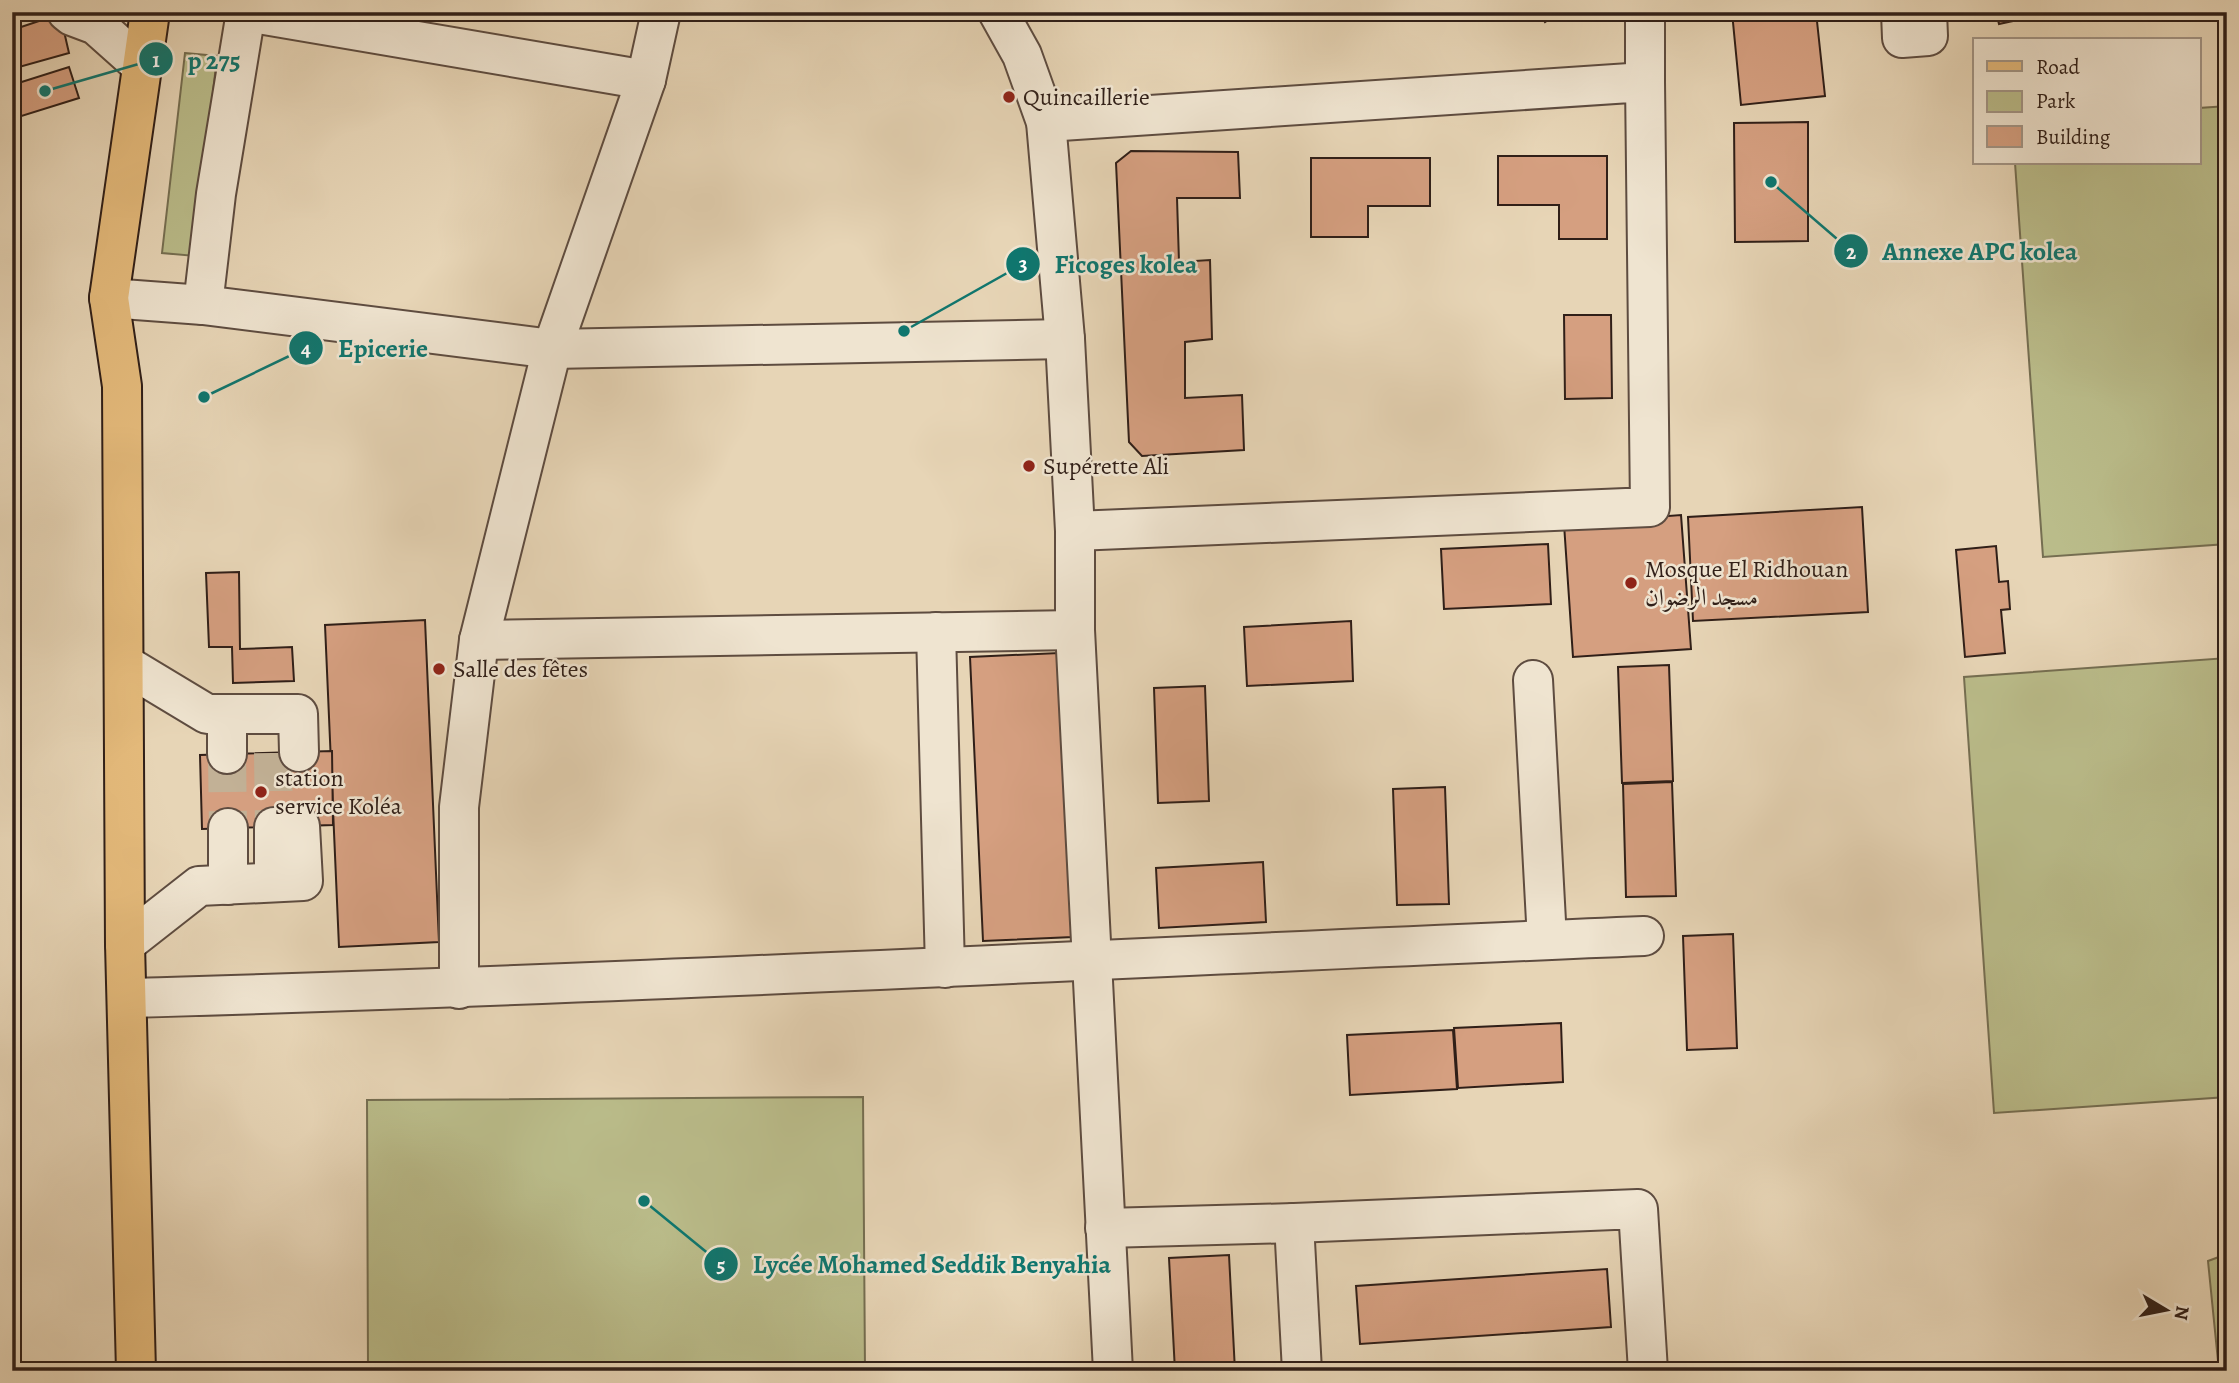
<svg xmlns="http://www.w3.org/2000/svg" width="2239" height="1383" font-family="Alegreya,Amiri,serif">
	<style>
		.green { fill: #babc8a; stroke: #756e51; stroke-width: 2 }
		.building { fill: #d59f80; stroke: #301f18; stroke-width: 2 }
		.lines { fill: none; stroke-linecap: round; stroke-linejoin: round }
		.minor-tunnel { stroke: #c2b196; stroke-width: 38; stroke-dasharray: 38 19; stroke-linecap: butt }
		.minor-casing { stroke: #5e4c40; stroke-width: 42 }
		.major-casing { stroke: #301f18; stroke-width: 42 }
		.minor { stroke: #efe4d0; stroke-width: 38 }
		.major { stroke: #e4ba7b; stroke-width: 38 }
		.poi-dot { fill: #8f2418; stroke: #efe4d0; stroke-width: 2.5 }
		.labels { text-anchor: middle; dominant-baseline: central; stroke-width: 5; stroke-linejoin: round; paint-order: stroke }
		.poi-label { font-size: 24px; fill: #301f18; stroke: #efe4d0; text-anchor: start }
		.leader { fill: none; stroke: #0f766e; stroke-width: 2.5 }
		.callout-dot { fill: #0f766e; stroke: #efe4d0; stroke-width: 2.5 }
		.mark-label { font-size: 21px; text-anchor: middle; font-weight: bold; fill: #fff }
		.callout-label { font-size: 26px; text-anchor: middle; font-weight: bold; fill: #0f766e; stroke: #efe4d0; stroke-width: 5; stroke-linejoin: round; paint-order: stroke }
	</style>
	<rect width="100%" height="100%" fill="#e7d5b6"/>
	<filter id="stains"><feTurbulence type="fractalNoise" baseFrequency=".00286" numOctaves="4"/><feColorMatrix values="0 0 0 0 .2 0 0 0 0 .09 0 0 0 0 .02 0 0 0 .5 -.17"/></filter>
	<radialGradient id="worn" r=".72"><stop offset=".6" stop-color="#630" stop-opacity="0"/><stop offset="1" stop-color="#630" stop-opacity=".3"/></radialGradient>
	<!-- green -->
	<g class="green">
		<path d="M185,53l32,3 -22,200 -33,-3z"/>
		<path d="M2227,106v438l-184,13 -28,-394h184v-55z"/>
		<path d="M2227,658v439l-233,16 -30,-436z"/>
		<path d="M863,1097l2,274h-497l-1,-271z"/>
		<path d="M2227,1254v117h-8l-11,-110z"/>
	</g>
	<!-- building -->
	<g class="building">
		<path d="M1539,12h21l-15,10z"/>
		<path d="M1732,12h84l9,84 -84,9z"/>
		<path d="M1996,12h58l-55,12z"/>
		<path d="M60,14l9,39 -57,16v-39z"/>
		<path d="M69,67l10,31 -67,21v-34z"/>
		<path d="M1808,122v119l-73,1 -1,-119z"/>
		<path d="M1131,151l107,1 2,46h-63l2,64 31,-2 2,79 -27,3v56l57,-3 2,55 -102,6 -13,-14 -13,-279z"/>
		<path d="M1498,156h109v83h-48v-34h-61z"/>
		<path d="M1311,158h119v48h-62v31h-57z"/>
		<path d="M1564,315h47l1,83 -47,1z"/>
		<path d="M1862,507l6,105 -175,9 -5,-104z"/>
		<path d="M1681,515l10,134 -118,8 -9,-133z"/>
		<path d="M1548,544l3,60 -107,5 -3,-60z"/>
		<path d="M1996,546l3,36 9,-1 2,28 -9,1 4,43 -40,4 -9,-107z"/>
		<path d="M239,572l1,77 52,-2 2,34 -61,2 -1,-36h-23l-3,-74z"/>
		<path d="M425,620l14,322 -100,5 -14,-322z"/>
		<path d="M1351,621l2,60 -106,5 -3,-59z"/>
		<path d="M1059,653l14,284 -90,4 -13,-284z"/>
		<path d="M1669,665l4,116 -51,2 -4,-116z"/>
		<path d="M1205,686l4,115 -51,2 -4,-115z"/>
		<path d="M332,751l1,74 -131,4 -2,-74z"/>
		<path d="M1672,782l4,114 -50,1 -3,-113z"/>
		<path d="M1445,787l4,117 -52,1 -4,-116z"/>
		<path d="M1263,862l3,60 -107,6 -3,-60z"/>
		<path d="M1733,934l4,114 -50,2 -4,-114z"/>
		<path d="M1561,1023l2,59 -105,6 -4,-60z"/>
		<path d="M1453,1030l4,59 -107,6 -3,-60z"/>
		<path d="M1229,1255l6,116h-60l-6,-113z"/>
		<path d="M1607,1269l4,58 -251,17 -4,-58z"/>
	</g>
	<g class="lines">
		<!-- minor-tunnel -->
		<g class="minor-tunnel">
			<path d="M273,753l1,74"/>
			<path d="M227,754l1,74"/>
		</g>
		<!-- minor casing -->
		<g class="minor-casing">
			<g id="minor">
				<path d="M67,12l5,4 24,9 46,41"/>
				<path d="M247,12l399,68 15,-68"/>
				<path d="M998,12l24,43 24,67 19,217 10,192v99l38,741"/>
				<path d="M1901,12l1,26 26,-2 -1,-24"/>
				<path d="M1645,82v-70"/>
				<path d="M1046,122l599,-40 5,425 -575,24"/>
				<path d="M109,298l94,7 349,44 513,-10"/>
				<path d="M203,305l13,-111 30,-182"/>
				<path d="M936,632l9,336"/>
				<path d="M479,640l596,-10"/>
				<path d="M124,664l83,50h91l1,38"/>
				<path d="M1533,680l14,260"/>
				<path d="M227,715v39"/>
				<path d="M274,827v55"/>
				<path d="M228,828v57"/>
				<path d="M125,944l74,-58 104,-5 -3,-55"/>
				<path d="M459,989v-182l20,-167 73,-291 94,-269"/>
				<path d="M128,998c505,-14 1011,-41 1516,-62"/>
				<path d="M1294,1223l8,148"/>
				<path d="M1105,1228l189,-5 344,-14 10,162"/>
			</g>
		</g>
		<!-- major casing -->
		<g class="major-casing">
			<path id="major" d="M136,1371l-11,-427 -3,-558 -13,-88 41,-286"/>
		</g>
		<!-- minor -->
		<use href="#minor" class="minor"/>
		<!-- major -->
		<use href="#major" class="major"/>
	</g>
	<!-- markers -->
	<g class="poi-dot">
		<circle cx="1009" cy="97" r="7"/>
		<circle cx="1029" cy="466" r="7"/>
		<circle cx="1631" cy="583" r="7"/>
		<circle cx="439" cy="669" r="7"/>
		<circle cx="261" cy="792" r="7"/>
	</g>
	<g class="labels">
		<!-- poi labels -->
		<g class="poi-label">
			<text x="1023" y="97">Quincaillerie</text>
			<text x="1043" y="466">Supérette Ali</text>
			<text x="1645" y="569">Mosque El Ridhouan<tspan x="1645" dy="28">مسجد الرضوان</tspan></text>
			<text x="453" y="669">Salle des fêtes</text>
			<text x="275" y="778">station<tspan x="275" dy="28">service Koléa</tspan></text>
		</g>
	</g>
	<!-- callouts -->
	<path class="leader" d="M45 91L156 59M1771 182L1851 251M904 331L1023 264M204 397L306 348M644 1201L721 1264"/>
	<g class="callout-dot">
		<circle cx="45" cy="91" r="7"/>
		<circle cx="1771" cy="182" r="7"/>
		<circle cx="904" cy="331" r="7"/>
		<circle cx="204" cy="397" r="7"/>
		<circle cx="644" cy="1201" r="7"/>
		<circle cx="156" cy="59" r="18"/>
		<circle cx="1851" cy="251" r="18"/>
		<circle cx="1023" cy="264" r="18"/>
		<circle cx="306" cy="348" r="18"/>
		<circle cx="721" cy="1264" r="18"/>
	</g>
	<g class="mark-label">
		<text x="156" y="67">1</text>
		<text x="1851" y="259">2</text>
		<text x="1023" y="271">3</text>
		<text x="306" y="356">4</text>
		<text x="721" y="1272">5</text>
	</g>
	<g class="callout-label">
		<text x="214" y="69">p 275</text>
		<text x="1980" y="260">Annexe APC kolea</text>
		<text x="1126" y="273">Ficoges kolea</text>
		<text x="383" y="357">Epicerie</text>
		<text x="932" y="1273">Lycée Mohamed Seddik Benyahia</text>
	</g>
	<!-- margin -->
	<rect width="2239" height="1383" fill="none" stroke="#e7d5b6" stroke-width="42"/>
	<rect x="14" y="14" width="2211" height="1355" fill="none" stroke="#301f18" stroke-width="3.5"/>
	<rect x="21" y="21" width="2197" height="1341" fill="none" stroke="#301f18" stroke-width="2"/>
	<!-- legend -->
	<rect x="1973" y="38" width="228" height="126" fill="#efe4d0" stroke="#a39586" stroke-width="2"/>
	<rect x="1987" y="61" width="35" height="10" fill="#e4ba7b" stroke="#a39586" stroke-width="2"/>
	<text x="2036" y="74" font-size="21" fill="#301f18">Road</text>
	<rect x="1987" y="91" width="35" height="21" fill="#babc8a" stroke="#a39586" stroke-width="2"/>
	<text x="2036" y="108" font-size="21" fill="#301f18">Park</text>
	<rect x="1987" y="126" width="35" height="21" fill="#d59f80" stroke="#a39586" stroke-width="2"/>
	<text x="2036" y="144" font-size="21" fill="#301f18">Building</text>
	<!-- north arrow -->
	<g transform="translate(2166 1310) rotate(100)" stroke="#efe4d0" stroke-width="5" paint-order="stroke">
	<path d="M0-5L12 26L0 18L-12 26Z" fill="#301f18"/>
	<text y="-10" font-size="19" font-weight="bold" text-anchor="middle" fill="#301f18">N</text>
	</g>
	<rect width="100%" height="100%" filter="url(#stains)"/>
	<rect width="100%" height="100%" fill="url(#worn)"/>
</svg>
